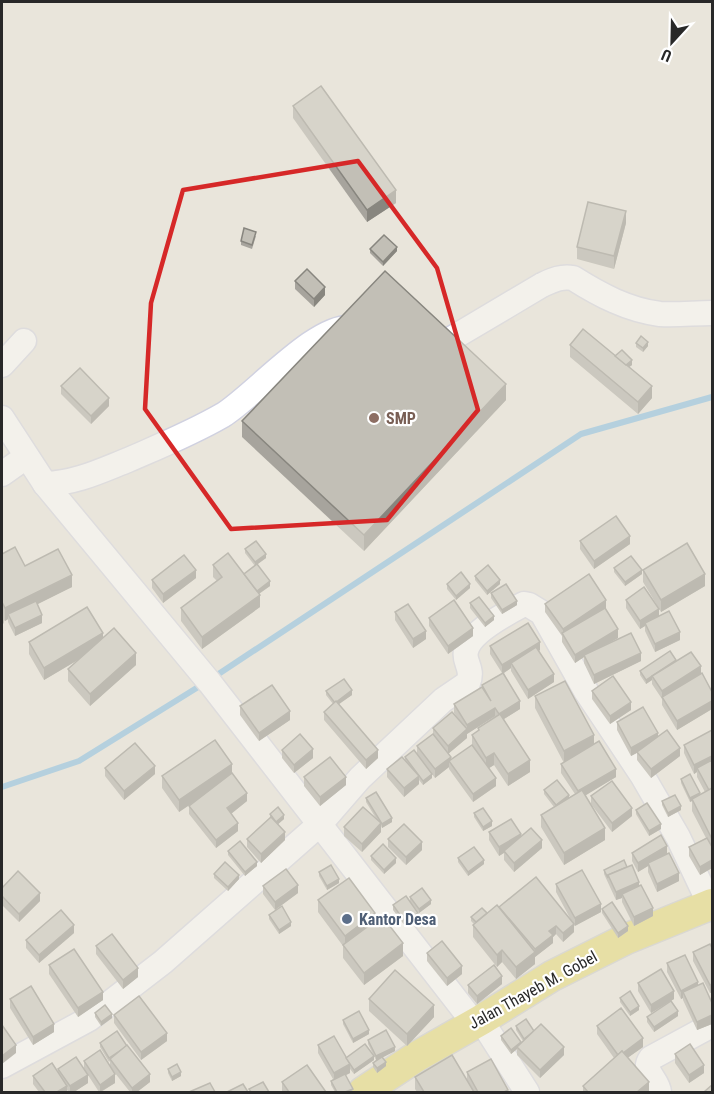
<svg xmlns="http://www.w3.org/2000/svg" width="714" height="1094" font-family="'Roboto Condensed',sans-serif">
	<style>
		.lines { fill: none; stroke-linecap: round; stroke-linejoin: round }
		.stream { stroke: #76b7e3; stroke-width: 6 }
		.minor-casing { stroke: #d0d1e0; stroke-width: 27 }
		.major-casing { stroke: #c7c7c7; stroke-width: 33 }
		.minor { stroke: #fff; stroke-width: 24 }
		.major { stroke: #e4d865; stroke-width: 30 }
		.wall { fill: #a7a49d; fill-rule: evenodd }
		.shaded-wall { fill: #88867f }
		.building { fill: #c2bfb6; stroke: #88867f; stroke-width: 1.5 }
		.marked { fill: none; stroke: #d62828; stroke-width: 4.5; stroke-linejoin: round }
		.education-dot { fill: #8d6e63; stroke: #fff; stroke-width: 2 }
		.service-dot { fill: #5c6f8a; stroke: #fff; stroke-width: 2 }
		.labels { text-anchor: middle; dominant-baseline: central; stroke-width: 4.5; stroke-linejoin: round; paint-order: stroke }
		.education-label { font-size: 16px; font-weight: bold; fill: #785e54; stroke: #fff; text-anchor: start }
		.service-label { font-size: 16px; font-weight: bold; fill: #4e5e75; stroke: #fff; text-anchor: start }
		.street-label { font-size: 16px; fill: #282828; stroke: #fff }
	</style>
	<rect width="100%" height="100%" fill="#e9e5db"/>
	<g class="lines">
		<!-- stream -->
		<g class="stream">
			<path d="M211,679l370,-245 131,-37"/>
			<path d="M2,787l77,-26 124,-77"/>
		</g>
		<!-- minor casing -->
		<g class="minor-casing">
			<g id="minor">
				<path d="M427,350l24,-11 91,-54c11,-5 19,-9 31,-7 27,17 55,32 87,36 17,1 35,-1 52,-1"/>
				<path d="M2,365l22,-24"/>
				<path d="M2,418l43,66 165,199 264,340"/>
				<path d="M2,474l24,-17"/>
				<path d="M45,484c31,-1 55,-13 83,-24 32,-14 64,-27 95,-45 31,-19 95,-93 130,-87"/>
				<path d="M481,1020l46,72"/>
				<path d="M2,1066l87,-47 74,-57 158,-139 39,-45 83,-78 25,-17c6,-15 -5,-21 -2,-32 4,-19 41,-38 58,-47l5,1 13,8 44,78 56,84 36,62 34,72"/>
				<path d="M659,1092c-1,-13 -18,-20 -8,-34l61,-33"/>
			</g>
		</g>
		<!-- major casing -->
		<g class="major-casing">
			<path id="major" d="M363,1092l53,-35 65,-37 71,-44 74,-37 86,-35"/>
		</g>
		<!-- minor -->
		<use href="#minor" class="minor"/>
		<!-- major -->
		<use href="#major" class="major"/>
	</g>
	<!-- wall -->
	<g class="wall">
		<path d="M293,106l103,97 -29,19 -74,-104z"/>
		<path d="M626,223l-12,46 -37,-10v-12z"/>
		<path d="M256,236l-4,13 -11,-4v-4z"/>
		<path d="M370,249l27,2 -14,15 -13,-13z"/>
		<path d="M295,281l30,14 -11,12 -19,-18z"/>
		<path d="M636,343l12,3 -5,6 -7,-5z"/>
		<path d="M570,345l45,11 17,9 -3,2 23,31 -14,16 -68,-57z"/>
		<path d="M61,386l48,20 -18,18 -30,-30z"/>
		<path d="M506,400l-142,151 -122,-114v-16z"/>
		<path d="M580,541l50,3 -36,25 -14,-20z"/>
		<path d="M245,549l21,9 -11,8 -10,-13z"/>
		<path d="M2,554l23,12 47,21 -35,17 5,19 -27,13 -7,-14v-3l-3,2 -1,-1v3l-2,2z"/>
		<path d="M213,565l31,9 26,12 -11,8 1,13 -58,42 -21,-28v-13l36,-27 -4,-4z"/>
		<path d="M614,568l28,6 -17,12 -11,-14z"/>
		<path d="M643,570l62,16 -44,26 -18,-30z"/>
		<path d="M475,576l25,8 -13,11 -12,-15z"/>
		<path d="M196,578l-33,25 -11,-15v-8z"/>
		<path d="M447,584l23,4 -14,12 -9,-11z"/>
		<path d="M491,593l26,12 -15,9 -11,-16z"/>
		<path d="M626,600l54,40 -25,12 -10,-21v-5l-5,3 -14,-21z"/>
		<path d="M470,603l24,17 -9,7 -15,-19z"/>
		<path d="M545,604l61,4h-1l13,30 -15,8 38,15 -47,23 -10,-21v-6l-9,6 -13,-21v-6l-17,-24z"/>
		<path d="M395,612l31,27 -13,9 -18,-28z"/>
		<path d="M429,618l44,18 -25,18 -19,-28z"/>
		<path d="M103,638l33,27 -46,41 -22,-25v-12l10,-9 -34,20 -15,-26v-12z"/>
		<path d="M490,646l50,4 -1,1 15,31 -26,17 -17,-28v-3l-7,5 16,36 -16,10 26,53 -22,14 -14,-21 -5,3 7,18 -23,16 -24,-33v-2l-14,11 -3,-4v4l-9,7 -4,-5v4l-15,13 -17,-20v-8l18,-9v-3l12,-3v-8l16,-11v-7l27,-7 -6,-8v-9l28,-16v-3l20,-12 -12,-19zM495,716l-17,12v3l-6,4v10l-21,15 -3,-6 19,-16v-5v1z"/>
		<path d="M676,661l25,13 11,18v17l-35,21 -15,-25v-6l-10,-15v-4l-6,4 -6,-9v-4z"/>
		<path d="M326,691l26,4 -14,9 40,54 -12,11 -42,-49v-8l9,-8 -7,-9z"/>
		<path d="M592,691l39,19 -21,14 -18,-25z"/>
		<path d="M535,696l59,49 22,32 -31,18 20,45 -41,25 -23,-38v-12l13,-8 -10,-13v-4l25,8 6,-4 -14,-21v-9l3,-1 -29,-55z"/>
		<path d="M240,706l50,14 -31,21 -19,-26z"/>
		<path d="M617,722l41,14 22,20 -29,22 -14,-18v-7l-6,3 -14,-26z"/>
		<path d="M712,730v138l-12,7 -11,-19v-9l17,-9 -14,-27v-10l-2,1 -9,-19v-4l19,16 5,-3 -8,-15v-5l-3,2 -10,-21v-8z"/>
		<path d="M282,750l31,8 -19,15 -12,-15z"/>
		<path d="M105,768l50,6 -31,26 -19,-24z"/>
		<path d="M232,773l15,28 -16,13 7,17 -22,17 -27,-34v-8l2,-2 -12,8 -17,-24v-12z"/>
		<path d="M304,777l42,8 -26,21 -16,-20z"/>
		<path d="M591,796l41,20 -20,16 -21,-28z"/>
		<path d="M366,798l26,24 -10,6 -1,-2v6l-19,20 -18,-16v-9l33,-7 -11,-18z"/>
		<path d="M662,801l19,9 -13,7 -6,-12z"/>
		<path d="M636,810l25,19 -12,7 -13,-22z"/>
		<path d="M474,813l18,13 -9,5 -9,-14z"/>
		<path d="M270,814l14,5 -6,5 7,16 -24,23 -14,-16v-8l23,-21z"/>
		<path d="M489,832l32,5 21,11 -28,24 -10,-12v-7l-5,3 -10,-16z"/>
		<path d="M388,839l34,11 -16,15 -18,-18z"/>
		<path d="M228,851l29,15 -12,10 -17,-21z"/>
		<path d="M632,853l35,1 12,27 -22,11 -9,-20v-6l-10,6 -6,-11z"/>
		<path d="M371,856l25,7 -12,11 -13,-14z"/>
		<path d="M458,858l26,6 -16,12 -10,-14z"/>
		<path d="M627,867l12,18 14,31 -19,10 -12,-24v-4l-6,2 -12,-26v-4z"/>
		<path d="M319,872l20,11 -12,7 -8,-14z"/>
		<path d="M214,874l25,5 -11,12 -14,-13z"/>
		<path d="M556,884l45,28 -27,14v6l-11,10 -7,-8 -3,3v6l-18,14v7l-19,15 -14,-17 -5,5 -24,-30v-12l1,-1 -3,-3v-4l16,-4 12,-6 72,13 -15,-28z"/>
		<path d="M263,886l35,7 -23,17 -12,-16z"/>
		<path d="M2,888l38,13 -21,21 -17,-17z"/>
		<path d="M410,897l21,7 -12,9 -8,-10 7,14 -13,9 -12,-16v-5l17,-4z"/>
		<path d="M318,900l57,22 28,34 -39,29 -21,-27v-12l-25,-34z"/>
		<path d="M602,909l26,22 -10,7 -16,-25z"/>
		<path d="M269,915l22,11 -12,8 -10,-15z"/>
		<path d="M74,933l-35,30 -13,-15v-8z"/>
		<path d="M96,946l42,31 -15,12 -27,-35z"/>
		<path d="M712,948v44l-2,1 -17,-32v-9z"/>
		<path d="M427,953l35,21 -15,12 -20,-25z"/>
		<path d="M667,963l31,22 14,18v21l-15,6 -14,-30v-2l-2,1 -14,-27z"/>
		<path d="M49,965l54,35 -25,17 -29,-43z"/>
		<path d="M638,983l36,16 -23,14 -13,-22z"/>
		<path d="M502,984l-25,20 -9,-11v-8z"/>
		<path d="M620,998l19,12 -9,6 -10,-14z"/>
		<path d="M10,999l44,33 -21,13 -23,-37z"/>
		<path d="M369,999l65,18 -27,29 -38,-35z"/>
		<path d="M95,1013l17,5 -11,8 -6,-9z"/>
		<path d="M114,1015l53,26 -26,19 -27,-37z"/>
		<path d="M678,1016l-24,16 -7,-10v-5z"/>
		<path d="M343,1020l26,14 -16,9 -10,-19z"/>
		<path d="M516,1026l18,5 30,24 -24,23 -23,-23v-6l-6,5 -10,-14v-4l20,6 2,-1 -7,-11z"/>
		<path d="M597,1026l46,21 -16,11 22,34h-66v-6l31,-28 -17,-24z"/>
		<path d="M368,1040l27,11 -13,6 4,9 -9,7 -4,-6v-4l3,-3 -2,-4v4l-20,14 -4,-5v4l-4,2 7,17h-18l-4,-7v-4l2,-2 -15,-26v-8l28,13 28,-2 -6,-12z"/>
		<path d="M100,1043l50,39 -13,10h-7l-19,-24 4,15 -14,9h-2l-11,-17v8l-14,9h-5l-2,-2v2h-28l-6,-8v-8l25,-3v-4h26v-8l26,6v-6l-1,1 -9,-15z"/>
		<path d="M675,1054l29,19 -15,10 -14,-20z"/>
		<path d="M168,1069l13,7 -9,5 -4,-8z"/>
		<path d="M467,1072l41,20h-91l-2,-3v-12l52,3z"/>
		<path d="M282,1082l44,10h-43l-1,-1z"/>
	</g>
	<!-- shaded-wall -->
	<g class="shaded-wall">
		<path d="M396,190v13l-29,19v-12z"/>
		<path d="M626,211v12l-12,46v-13z"/>
		<path d="M397,247v4l-14,15v-4z"/>
		<path d="M325,287v8l-11,12v-8z"/>
		<path d="M648,342v4l-5,6v-4z"/>
		<path d="M632,360v5l-8,6v-4z"/>
		<path d="M506,384v16l-142,151v-16z"/>
		<path d="M652,386v12l-14,16v-12z"/>
		<path d="M109,398v8l-18,18v-8z"/>
		<path d="M630,536v8l-36,25v-8z"/>
		<path d="M266,554v4l-11,8v-4z"/>
		<path d="M196,570v8l-33,25v-9z"/>
		<path d="M642,570v4l-17,12v-4z"/>
		<path d="M705,574v12l-44,26v-12z"/>
		<path d="M72,575v12l-62,31 -2,-4v5l-3,2v-13z"/>
		<path d="M500,580v4l-13,11v-4z"/>
		<path d="M270,581v5l-16,11v-4z"/>
		<path d="M470,584v4l-14,12v-4z"/>
		<path d="M260,595v12l-58,42v-12z"/>
		<path d="M606,600v8l-42,29 -1,-2v-6z"/>
		<path d="M517,601v4l-15,9v-4z"/>
		<path d="M659,609v8l-14,6v3l-5,3v-8z"/>
		<path d="M42,615v8l-27,13v-8z"/>
		<path d="M494,616v4l-9,7v-4z"/>
		<path d="M473,628v8l-25,18v-8z"/>
		<path d="M618,629v9l-33,19 -1,-2v2l-9,6v-8z"/>
		<path d="M426,631v8l-13,9v-9z"/>
		<path d="M680,632v8l-25,12v-8z"/>
		<path d="M103,633v12l-59,35v-12z"/>
		<path d="M540,642v8l-27,17 -2,-4v5l-9,6v-9z"/>
		<path d="M136,653v12l-46,41v-12z"/>
		<path d="M641,653v8l-47,23v-9z"/>
		<path d="M676,660v4l-24,12v4l-6,4v-4z"/>
		<path d="M701,666v9l-39,22v-6z"/>
		<path d="M554,674v8l-26,17v-9z"/>
		<path d="M352,690v5l-17,12v-4z"/>
		<path d="M520,701v8l-21,13v-8z"/>
		<path d="M712,701v8l-35,21v-9z"/>
		<path d="M631,702v8l-21,14v-8z"/>
		<path d="M495,708v8l-28,18v-9z"/>
		<path d="M290,711v9l-31,21v-8z"/>
		<path d="M467,729v9l-19,16v-8z"/>
		<path d="M658,733v8l-27,15v-8z"/>
		<path d="M594,735v12l-30,16v-12z"/>
		<path d="M680,748v8l-29,22v-9z"/>
		<path d="M313,749v9l-19,15v-8z"/>
		<path d="M378,750v8l-12,11v-9z"/>
		<path d="M494,753v12l-8,5v-12z"/>
		<path d="M712,756v8l-15,4v4l-3,2v-9z"/>
		<path d="M451,757v6l-2,-2v6l-14,11v-9z"/>
		<path d="M530,760v12l-22,14v-12z"/>
		<path d="M232,764v12l-53,36v-12z"/>
		<path d="M155,766v8l-31,26v-9z"/>
		<path d="M616,769v8l-38,23v-9z"/>
		<path d="M432,774v4l-9,7v-4z"/>
		<path d="M419,776v8l-15,13v-9z"/>
		<path d="M346,777v8l-26,21v-9z"/>
		<path d="M496,778v8l-23,16v-8z"/>
		<path d="M247,793v8l-20,16v-9z"/>
		<path d="M700,793v4l-8,2v2l-2,1v-4z"/>
		<path d="M569,795v5l-13,9v-4z"/>
		<path d="M681,806v4l-13,7v-4z"/>
		<path d="M632,808v8l-20,16v-9z"/>
		<path d="M284,815v4l-8,7v-4z"/>
		<path d="M392,818v4l-10,6v-4z"/>
		<path d="M492,821v5l-9,5v-4z"/>
		<path d="M238,823v8l-22,17v-8z"/>
		<path d="M381,823v9l-19,20v-8z"/>
		<path d="M661,824v5l-12,7v-5z"/>
		<path d="M605,828v12l-41,25v-12z"/>
		<path d="M285,832v8l-24,23v-9z"/>
		<path d="M521,834v8l-22,14v-9z"/>
		<path d="M542,840v8l-28,24v-9z"/>
		<path d="M422,842v8l-16,15v-8z"/>
		<path d="M667,846v8l-19,9v3l-10,6v-9z"/>
		<path d="M396,858v5l-12,11v-4z"/>
		<path d="M484,860v4l-16,12v-4z"/>
		<path d="M712,860v8l-12,7v-8z"/>
		<path d="M257,862v4l-12,10v-4z"/>
		<path d="M679,873v8l-22,11v-8z"/>
		<path d="M239,875v4l-11,12v-4z"/>
		<path d="M339,879v4l-12,7v-4z"/>
		<path d="M639,882v8l-17,4v4l-6,2v-8z"/>
		<path d="M298,885v8l-23,17v-8z"/>
		<path d="M40,893v8l-21,21v-8z"/>
		<path d="M431,900v4l-12,9v-4z"/>
		<path d="M601,904v8l-26,14v-8z"/>
		<path d="M653,908v8l-19,10v-9z"/>
		<path d="M375,913v12l-30,23v-12z"/>
		<path d="M418,913v4l-13,9v-4z"/>
		<path d="M291,922v4l-12,8v-4z"/>
		<path d="M574,924v8l-11,10v-9z"/>
		<path d="M74,925v8l-35,30v-8z"/>
		<path d="M556,926v8l-3,3v6l-18,14v7l-19,15v-12l19,-15v-3l14,-18z"/>
		<path d="M628,926v5l-10,7v-5z"/>
		<path d="M403,943v13l-39,29v-12z"/>
		<path d="M502,950v12l-5,5v-12z"/>
		<path d="M462,966v8l-15,12v-8z"/>
		<path d="M138,968v9l-15,12v-9z"/>
		<path d="M502,976v8l-25,20v-8z"/>
		<path d="M698,982v8l-15,2v6l-2,1v-8z"/>
		<path d="M712,984v8l-2,1v-8z"/>
		<path d="M674,991v8l-23,14v-8z"/>
		<path d="M103,992v8l-25,17v-9z"/>
		<path d="M434,1005v12l-27,29v-12z"/>
		<path d="M639,1006v4l-9,6v-4z"/>
		<path d="M678,1011v5l-24,16v-5z"/>
		<path d="M112,1014v4l-11,8v-4z"/>
		<path d="M712,1015v9l-15,6v-8z"/>
		<path d="M54,1024v8l-21,13v-8z"/>
		<path d="M369,1030v4l-16,9v-4z"/>
		<path d="M167,1033v8l-26,19v-8z"/>
		<path d="M643,1038v9l-24,17v-8z"/>
		<path d="M521,1042l-4,5v2l-6,5v-4z"/>
		<path d="M16,1045v8l-14,11v-8z"/>
		<path d="M395,1047v4l-19,10v-5z"/>
		<path d="M564,1047v8l-24,23v-8z"/>
		<path d="M374,1056v4l-20,14v-4z"/>
		<path d="M386,1062v4l-9,7v-5z"/>
		<path d="M350,1064v9l-16,8v-8z"/>
		<path d="M704,1065v8l-15,10v-8z"/>
		<path d="M181,1072v4l-9,5v-4z"/>
		<path d="M115,1074v9l-15,9v-7z"/>
		<path d="M150,1074v8l-13,10h-5v-4z"/>
		<path d="M88,1075v8l-14,9h-4v-6z"/>
		<path d="M649,1082v10h-12z"/>
		<path d="M67,1086v6h-10z"/>
	</g>
	<!-- building -->
	<g class="building">
		<path d="M321,86l75,104 -29,20 -74,-104z"/>
		<path d="M588,202l38,9 -12,45 -37,-9z"/>
		<path d="M244,228l12,4 -4,13 -11,-4z"/>
		<path d="M384,235l13,12 -14,15 -13,-13z"/>
		<path d="M307,269l18,18 -11,12 -19,-18z"/>
		<path d="M385,271l121,113 -142,151 -122,-114z"/>
		<path d="M583,329l69,57 -14,16 -68,-57z"/>
		<path d="M641,336l7,6 -5,6 -7,-5z"/>
		<path d="M622,350l10,10 -6,5 -11,-9z"/>
		<path d="M80,368l29,30 -18,18 -30,-30z"/>
		<path d="M616,516l14,20 -36,25 -14,-20z"/>
		<path d="M256,541l10,13 -11,8 -10,-13z"/>
		<path d="M687,543l18,31 -44,26 -18,-30z"/>
		<path d="M15,547l10,19 33,-17 14,26 -67,33 -3,-6v-48z"/>
		<path d="M228,553l32,42 -58,42 -21,-29 41,-31 -9,-12z"/>
		<path d="M184,555l12,15 -33,24 -11,-14z"/>
		<path d="M631,556l11,14 -17,12 -11,-14z"/>
		<path d="M257,564l13,17 -13,10 -13,-17z"/>
		<path d="M488,565l12,15 -13,11 -12,-15z"/>
		<path d="M461,572l9,12 -14,12 -9,-12z"/>
		<path d="M589,574l17,26 -43,29 -18,-25z"/>
		<path d="M506,584l11,17 -15,9 -11,-17z"/>
		<path d="M644,587l15,22 -19,12 -14,-21z"/>
		<path d="M479,597l15,19 -9,7 -15,-20z"/>
		<path d="M454,600l19,28 -25,18 -19,-28z"/>
		<path d="M36,601l6,14 -27,13 -7,-14z"/>
		<path d="M408,604l18,27 -13,8 -18,-27z"/>
		<path d="M87,607l16,26 -59,35 -15,-26z"/>
		<path d="M605,608l13,21 -43,26 -13,-22z"/>
		<path d="M669,611l11,21 -25,12 -10,-21z"/>
		<path d="M528,623l12,19 -38,23 -12,-19z"/>
		<path d="M114,628l22,25 -46,41 -22,-25z"/>
		<path d="M631,633l10,20 -47,22 -10,-20z"/>
		<path d="M536,647l18,27 -26,16 -17,-27z"/>
		<path d="M670,651l6,9 -30,20 -6,-9z"/>
		<path d="M691,652l10,14 -39,25 -10,-15z"/>
		<path d="M503,673l17,28 -21,13 -4,-6 -28,17 -13,-21 28,-17 9,14 -9,-16z"/>
		<path d="M702,673l10,19v9l-35,20 -15,-24z"/>
		<path d="M613,676l18,26 -21,14 -18,-25z"/>
		<path d="M344,679l8,11 -17,13 -9,-12z"/>
		<path d="M565,681l29,54 -30,16 -29,-55z"/>
		<path d="M272,685l18,26 -31,22 -19,-27z"/>
		<path d="M336,701l42,49 -12,10 -42,-48z"/>
		<path d="M643,707l15,26 -27,15 -14,-26z"/>
		<path d="M452,712l15,17 -19,17 -15,-18z"/>
		<path d="M500,714l30,46 -22,14 -14,-21 -8,5 -14,-23 7,-5 -1,-2z"/>
		<path d="M667,730l13,18 -29,21 -14,-17z"/>
		<path d="M712,730v26l-18,9 -10,-20z"/>
		<path d="M300,734l13,15 -19,16 -12,-15z"/>
		<path d="M433,734l18,23 -16,12 -18,-23z"/>
		<path d="M215,740l17,24 -53,36 -17,-24z"/>
		<path d="M599,741l17,28 -38,22 -17,-27z"/>
		<path d="M135,743l20,23 -31,25 -19,-23z"/>
		<path d="M472,745l24,33 -23,16 -24,-33z"/>
		<path d="M414,750l18,24 -9,7 -18,-24z"/>
		<path d="M330,757l16,20 -26,20 -16,-20z"/>
		<path d="M402,757l17,19 -15,12 -17,-19z"/>
		<path d="M712,760v28l-3,2 -12,-22z"/>
		<path d="M232,773l15,20 -20,15 11,15 -22,17 -27,-34z"/>
		<path d="M690,774l10,19 -10,5 -9,-19z"/>
		<path d="M557,780l12,15 -13,10 -12,-15z"/>
		<path d="M612,781l20,27 -20,15 -21,-27z"/>
		<path d="M712,788v51l-20,-40z"/>
		<path d="M582,790l23,38 -41,25 -23,-38z"/>
		<path d="M376,792l16,26 -10,6 -16,-26z"/>
		<path d="M675,795l6,11 -13,7 -6,-12z"/>
		<path d="M647,803l14,21 -12,7 -13,-21z"/>
		<path d="M278,807l6,8 -8,7 -6,-8z"/>
		<path d="M363,807l18,16 -19,21 -18,-17z"/>
		<path d="M483,808l9,13 -9,6 -9,-14z"/>
		<path d="M271,817l14,15 -24,22 -14,-15z"/>
		<path d="M511,819l10,15 -22,13 -10,-15z"/>
		<path d="M404,824l18,18 -16,15 -18,-18z"/>
		<path d="M531,828l11,12 -28,23 -10,-12z"/>
		<path d="M661,835l6,11 -29,17 -6,-10z"/>
		<path d="M707,838l5,9v13l-12,7 -11,-20z"/>
		<path d="M240,841l17,21 -12,10 -17,-21z"/>
		<path d="M383,844l13,14 -12,12 -13,-14z"/>
		<path d="M474,847l10,13 -16,12 -10,-14z"/>
		<path d="M669,853l10,20 -22,11 -9,-21z"/>
		<path d="M624,860l3,7 -19,8v3l-4,-8z"/>
		<path d="M225,862l14,13 -11,12 -14,-13z"/>
		<path d="M331,865l8,14 -12,7 -8,-14z"/>
		<path d="M632,865l7,17 -23,10 -8,-17z"/>
		<path d="M286,869l12,16 -23,17 -12,-16z"/>
		<path d="M582,870l19,34 -26,14 -19,-34z"/>
		<path d="M18,871l22,22 -21,21 -17,-18v-8z"/>
		<path d="M536,877l38,47 -11,9 -7,-7 -7,5 4,4 -18,14 -36,-42z"/>
		<path d="M349,878l26,35 -30,23 -27,-36z"/>
		<path d="M641,885l12,23 -19,9 -12,-23z"/>
		<path d="M422,888l9,12 -12,9 -9,-12z"/>
		<path d="M406,896l12,17 -13,9 -12,-17z"/>
		<path d="M612,902l16,24 -10,7 -16,-24z"/>
		<path d="M497,905l38,47 -19,15 -14,-17 -5,5 -24,-30z"/>
		<path d="M282,906l9,16 -12,8 -10,-15z"/>
		<path d="M482,908l5,5 -11,9 -5,-5z"/>
		<path d="M61,910l13,15 -35,30 -13,-15z"/>
		<path d="M382,916l21,27 -39,30 -21,-28z"/>
		<path d="M112,934l26,34 -15,12 -27,-34z"/>
		<path d="M442,941l20,25 -15,12 -20,-25z"/>
		<path d="M710,944l2,4v36l-2,1 -17,-33z"/>
		<path d="M74,949l29,43 -25,16 -29,-43z"/>
		<path d="M685,955l13,27 -17,9 -14,-28z"/>
		<path d="M494,965l8,11 -25,20 -9,-11z"/>
		<path d="M661,969l13,22 -23,14 -13,-22z"/>
		<path d="M395,970l39,35 -27,29 -38,-35z"/>
		<path d="M703,983l9,20v12l-15,7 -14,-30z"/>
		<path d="M31,986l23,38 -21,13 -23,-38z"/>
		<path d="M630,991l9,15 -9,6 -10,-14z"/>
		<path d="M139,996l28,37 -26,19 -27,-37z"/>
		<path d="M671,1001l7,10 -24,16 -7,-10z"/>
		<path d="M105,1005l7,9 -11,8 -6,-9z"/>
		<path d="M621,1008l22,30 -20,15 -1,-2 -4,4 -21,-29z"/>
		<path d="M359,1011l10,19 -16,9 -10,-19z"/>
		<path d="M526,1019l8,12 -10,8 -8,-13z"/>
		<path d="M541,1024l23,23 -24,23 -23,-23z"/>
		<path d="M2,1025l14,20 -14,11z"/>
		<path d="M511,1028l10,14 -10,8 -10,-14z"/>
		<path d="M386,1030l9,17 -19,9 -8,-16z"/>
		<path d="M117,1031l10,15 -18,12 -9,-15z"/>
		<path d="M334,1036l16,28 -16,9 -16,-28z"/>
		<path d="M365,1044l9,12 -20,14 -8,-12z"/>
		<path d="M690,1044l14,21 -15,10 -14,-21z"/>
		<path d="M127,1045l23,29 -18,14 -22,-29z"/>
		<path d="M100,1050l15,24 -15,11 -16,-24z"/>
		<path d="M622,1051l27,31 -12,10h-49l-5,-6z"/>
		<path d="M452,1055l22,37h-50l-9,-15z"/>
		<path d="M76,1057l12,18 -18,11 -12,-17z"/>
		<path d="M382,1057l4,5 -9,6 -4,-5z"/>
		<path d="M491,1059l17,31 -4,2h-26l-11,-20z"/>
		<path d="M52,1063l15,23 -10,6h-12l-12,-16z"/>
		<path d="M177,1064l4,8 -9,5 -4,-8z"/>
		<path d="M307,1065l19,27h-37l-7,-10z"/>
		<path d="M345,1074l8,15 -8,3h-8l-6,-11z"/>
		<path d="M263,1082l6,10h-18l-2,-3z"/>
		<path d="M210,1083l5,9h-26z"/>
		<path d="M243,1084l5,8h-21z"/>
		<path d="M712,1085v7h-8z"/>
	</g>
	<!-- marked area -->
	<path d="M0 0H714V1094H0ZM358,161l79,107 41,142 -91,110 -156,9 -86,-120 6,-106 32,-113z" fill="#e9e5db" fill-opacity=".55" fill-rule="evenodd"/>
	<path class="marked" d="M358,161l79,107 41,142 -91,110 -156,9 -86,-120 6,-106 32,-113z"/>
	<!-- markers -->
	<circle class="education-dot" cx="374" cy="418" r="6"/>
	<circle class="service-dot" cx="347" cy="919" r="6"/>
	<g class="labels">
		<!-- education labels -->
		<g class="education-label">
			<text x="386" y="418">SMP</text>
		</g>
		<!-- service labels -->
		<g class="service-label">
			<text x="359" y="919">Kantor Desa</text>
		</g>
		<!-- street labels -->
		<g class="street-label">
			<text transform="translate(533 990) rotate(-29)">Jalan Thayeb M. Gobel</text>
		</g>
	</g>
	<!-- border -->
	<rect width="714" height="1094" fill="none" stroke="#282828" stroke-width="6"/>
	<!-- north arrow -->
	<g transform="translate(672 42) rotate(202)" stroke="#ffffff" stroke-width="4.5" paint-order="stroke">
	<path d="M0-4.5L10 22L0 15L-10 22Z" fill="#282828"/>
	<text y="-9" font-size="16" font-weight="bold" text-anchor="middle" fill="#282828">U</text>
	</g>
</svg>
